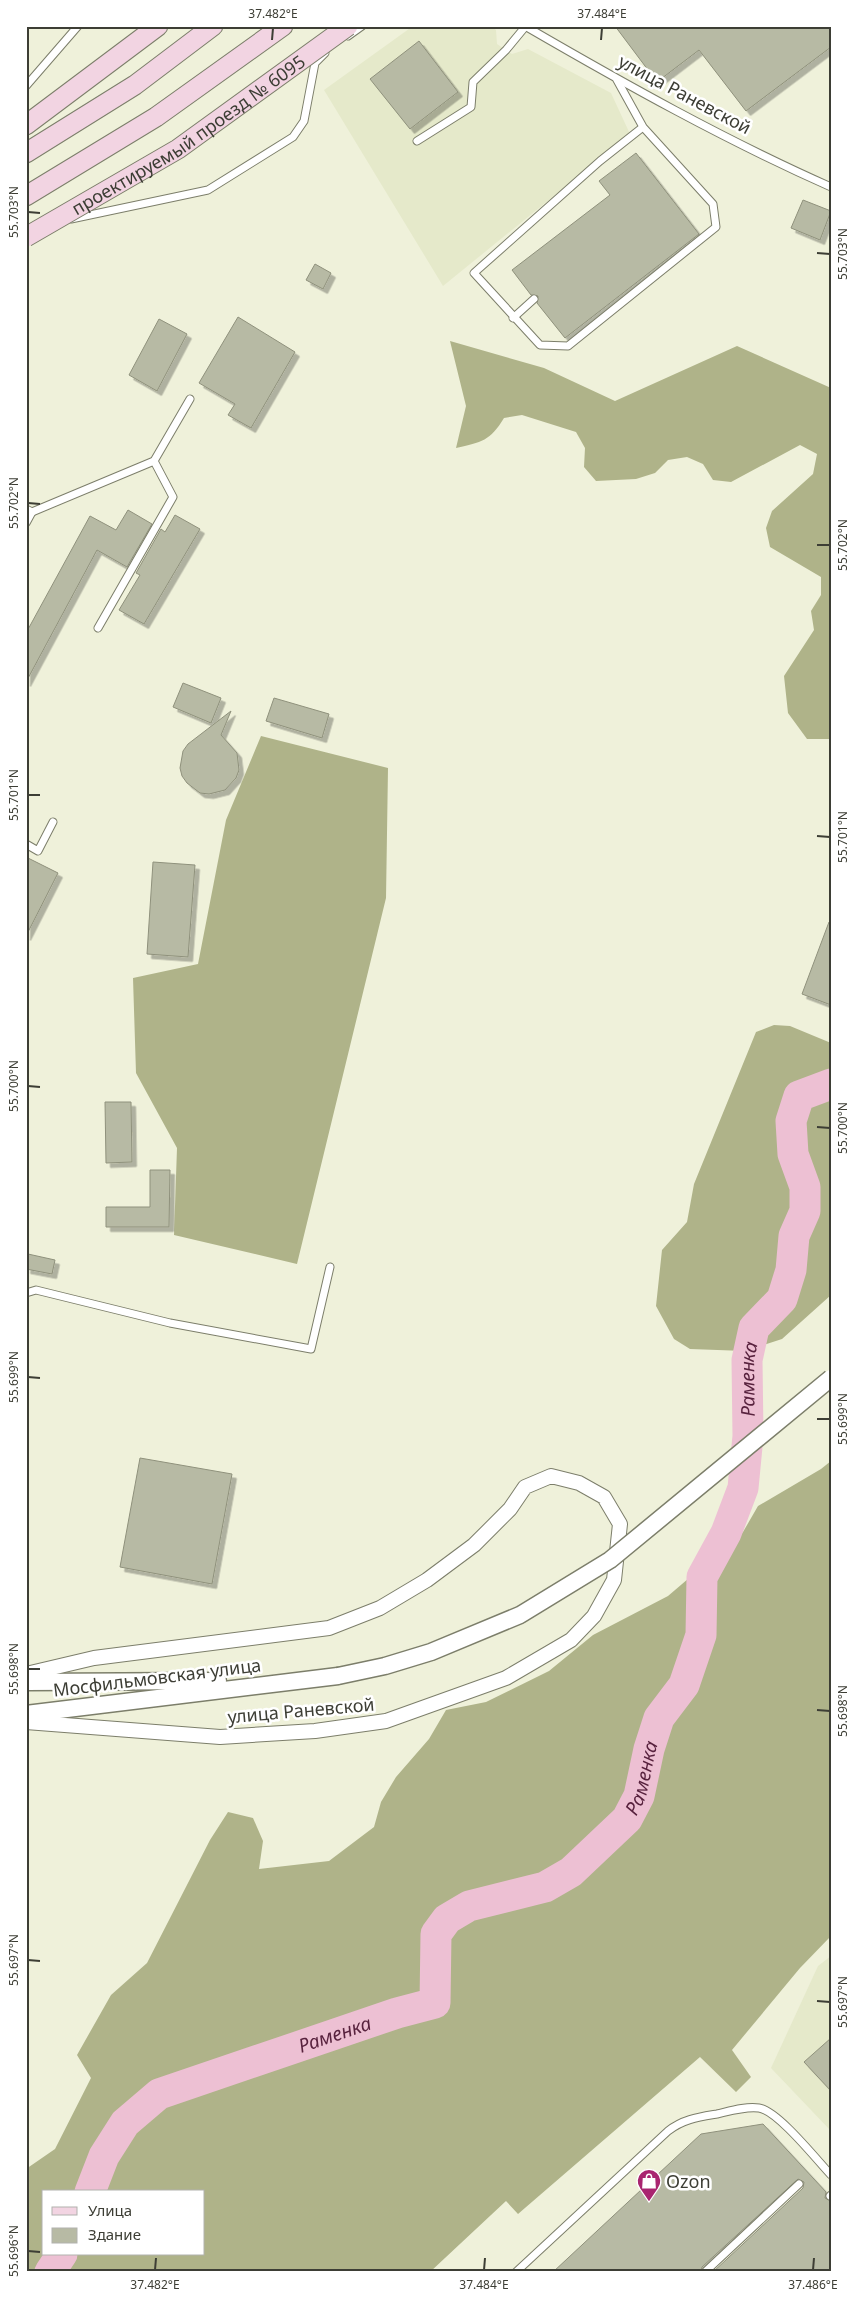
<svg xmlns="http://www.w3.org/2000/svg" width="857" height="2298" font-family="'Noto Sans',sans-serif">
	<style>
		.built { fill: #e5e9ca }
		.forest { fill: #afb389; fill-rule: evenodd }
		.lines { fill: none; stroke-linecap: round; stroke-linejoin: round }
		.river { stroke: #edc0d3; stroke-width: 31 }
		.building { fill: #b7baa4; stroke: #8f917c; filter: url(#shadow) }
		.service-casing { stroke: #7c7e6a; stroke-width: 9 }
		.minor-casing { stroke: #7c7e6a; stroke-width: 16 }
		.tertiary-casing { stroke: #7c7e6a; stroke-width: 19 }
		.secondary-casing { stroke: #7c7e6a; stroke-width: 21 }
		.service { stroke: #fff; stroke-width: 7 }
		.minor { stroke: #fff; stroke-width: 14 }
		.tertiary { stroke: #fff; stroke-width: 16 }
		.secondary { stroke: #f2d4e2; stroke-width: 19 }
		.tertiary-bridge-casing { stroke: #7c7e6a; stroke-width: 19; stroke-linecap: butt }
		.secondary-bridge-casing { stroke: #7c7e6a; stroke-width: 21; stroke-linecap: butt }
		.tertiary-bridge { stroke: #fff; stroke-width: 16 }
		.secondary-bridge { stroke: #f2d4e2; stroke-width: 19 }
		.ticks { fill: none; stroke: #3d3e35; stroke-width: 2 }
		.labels { text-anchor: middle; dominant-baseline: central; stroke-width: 5; stroke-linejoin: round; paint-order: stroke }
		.street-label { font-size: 18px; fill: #3d3e35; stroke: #fff }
		.poi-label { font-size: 18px; fill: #3d3e35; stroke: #fff; text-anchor: start }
		.water-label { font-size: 19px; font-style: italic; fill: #58223e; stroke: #fff }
		.neatline { fill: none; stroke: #3d3e35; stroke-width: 2 }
		.ticks-label { font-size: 12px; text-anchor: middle; fill: #3d3e35 }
	</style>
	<defs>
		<filter id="shadow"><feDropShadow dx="4.5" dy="4.5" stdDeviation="0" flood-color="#0004"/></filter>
	</defs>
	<rect width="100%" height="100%" fill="#eff1da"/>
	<!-- built -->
	<g class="built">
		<path d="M413,26h78l5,4 1,14 15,10 16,-5 83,44 19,41 -187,152 -119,-196z"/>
		<path d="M831,1956v175l-60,-63 47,-102z"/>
	</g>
	<!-- forest -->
	<g class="forest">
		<path d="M450,341l94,27 71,33 122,-55 94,42v351h-24l-19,-26 -4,-37 30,-46 -3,-19 10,-16v-18l-51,-30 -4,-19 6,-17 41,-37 4,-20 -17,-9 -69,37 -18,-2 -10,-16 -16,-7 -19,3 -13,13 -19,6 -40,2 -12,-14 1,-19 -9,-16 -54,-17 -18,3c-14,23 -22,24 -48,30l10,-42z"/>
		<path d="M261,736l127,32 -2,130 -89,366 -123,-29 3,-87 -41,-75 -3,-95 65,-14 28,-144z"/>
		<path d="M774,1025l16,1 41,17v252l-49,44 -37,12 -55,-2 -16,-10 -18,-33 6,-56 25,-28 7,-38 62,-152z"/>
		<path d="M831,1461v475l-31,32 -68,82 19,27 -15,15 -36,-35 -182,157 -12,-13 -76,71h-404v-103l29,-20 36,-71 -14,-23 34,-60 36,-32 63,-123 18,-28 25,6 10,23 -4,28 70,-8 45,-34 7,-25 15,-25 33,-38 17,-29 40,-8 63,-31 44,-36 75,-39 75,-64 15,-26 63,-37zM44,2192h160v62h-160z"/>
	</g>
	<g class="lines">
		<!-- river -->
		<g class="river">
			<path id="s1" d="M90,2192l14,-36 21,-33 34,-29 238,-81 38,-10 1,-69 11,-15 22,-13 76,-19 26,-15 56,-53 12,-23 10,-47 10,-31 25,-33 17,-50 1,-58 24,-44 17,-45 5,-52 -1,-76 7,-32 28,-29 9,-29 3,-34 11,-25v-24l-12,-33 -2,-33 8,-25 32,-12"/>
			<path d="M50,2272l12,-18"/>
		</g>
	</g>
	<!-- building -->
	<g class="building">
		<path d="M615,26h216v21l-85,64 -47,-61 -42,32z"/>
		<path d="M419,41l39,51 -48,37 -40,-50z"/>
		<path d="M636,153l63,81 -134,104 -28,-35 1,-7 -7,-1 -19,-25 98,-75 -11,-14z"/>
		<path d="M803,200l28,11 -11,29 -29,-12z"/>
		<path d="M315,264l16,9 -8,16 -17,-9z"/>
		<path d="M238,317l57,35 -44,76 -23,-13 7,-11 -36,-21z"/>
		<path d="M159,319l28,15 -30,57 -28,-16z"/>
		<path d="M128,510l24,14 -25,43 -30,-17 -71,132v-49l64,-117 26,14z"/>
		<path d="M175,515l25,14 -56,95 -25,-14 21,-35 -4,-2 25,-44 4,3z"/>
		<path d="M183,683l38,15 -10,25 -38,-16z"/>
		<path d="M274,698l55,16 -7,24 -56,-17z"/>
		<path d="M231,711l-10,24 16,18 2,17 -3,8 -11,12 -16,4 -9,-1 -13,-10 -5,-7 -2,-8 3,-17 5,-7z"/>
		<path d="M26,857l32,16 -32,63z"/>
		<path d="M153,862l42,3 -7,92 -41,-3z"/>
		<path d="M829,922h2v83l-29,-11z"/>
		<path d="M105,1102h26l1,60 -26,1z"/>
		<path d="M150,1170h20l-1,57h-63v-20h44z"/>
		<path d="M28,1254l27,6 -3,14 -26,-5z"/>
		<path d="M140,1458l92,16 -20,110 -92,-17z"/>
		<path d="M831,2038v53l-27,-29z"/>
		<path d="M763,2124l63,68 -1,6 6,3v71h-118l90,-84 1,-6 -6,-3 -96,88 -1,5h-148l148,-138z"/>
	</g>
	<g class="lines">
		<!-- service casing -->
		<g class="service-casing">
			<g id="service">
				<path d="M525,26c100,58 200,114 306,161"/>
				<path d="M348,36l14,-10"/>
				<path d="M617,80l26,47 -43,34 -126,112 66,72 28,1 148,-119 -3,-23 -70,-77"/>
				<path d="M26,86l52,-60"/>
				<path d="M417,141l54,-34 2,-25 33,-32 19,-23"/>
				<path d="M71,219l137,-29 85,-53 11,-16 11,-58 10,-10"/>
				<path d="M513,318l21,-19"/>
				<path d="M26,509l6,3 122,-51 36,-62"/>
				<path d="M26,523l6,-11"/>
				<path d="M98,628l75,-131 -19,-36"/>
				<path d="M26,844l12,7 15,-29"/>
				<path d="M26,1293l10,-3 134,33 141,26 19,-82"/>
				<path d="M830,2196l1,-1"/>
				<path d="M706,2271l93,-87"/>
				<path d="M516,2272l152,-141c15,-12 31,-14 49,-17 13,-3 29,-8 42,-6 19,3 57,51 72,67"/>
			</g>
		</g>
		<!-- minor casing -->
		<g class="minor-casing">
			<path id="minor" d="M26,1674l68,-16 235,-30 51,-20 47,-28 47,-35 36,-36 15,-22 26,-11 28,7 25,14 16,27 -6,56 -20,36 -23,24 -65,38 -120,43 -71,10 -95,6 -194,-15"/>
		</g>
		<!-- tertiary casing -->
		<g class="tertiary-casing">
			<g id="tertiary">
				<path d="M26,1682l192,-1"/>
				<path d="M26,1714l312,-38"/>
			</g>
		</g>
		<!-- secondary casing -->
		<g class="secondary-casing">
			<g id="secondary">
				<path d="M26,125l132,-99"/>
				<path d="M26,153l109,-68 78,-59"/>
				<path d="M26,196l130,-79 127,-91"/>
			</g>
		</g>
		<!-- service -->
		<use href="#service" class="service"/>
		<!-- minor -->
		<use href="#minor" class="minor"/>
		<!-- tertiary -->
		<use href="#tertiary" class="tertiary"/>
		<!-- secondary -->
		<use href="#secondary" class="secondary"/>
		<!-- tertiary-bridge casing -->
		<g class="tertiary-bridge-casing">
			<path id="tertiary-bridge" d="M338,1676l47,-10 46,-14 89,-37 90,-55 221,-182"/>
		</g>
		<!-- secondary-bridge casing -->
		<g class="secondary-bridge-casing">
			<g id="secondary-bridge">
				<path id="s2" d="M26,237l152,-88 170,-123"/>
			</g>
		</g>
		<!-- tertiary-bridge -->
		<use href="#tertiary-bridge" class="tertiary-bridge"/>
		<!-- secondary-bridge -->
		<use href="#secondary-bridge" class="secondary-bridge"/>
	</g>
	<!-- ticks -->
	<path class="ticks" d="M272,40l1,-12M601,40l1,-12M28,212l12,1M817,253l13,1M28,503l12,1M817,545h13M28,795h12M817,836l13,1M28,1086l12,1M817,1127l13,1M28,1377l12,1M817,1419h13M28,1669h12M817,1710l13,1M28,1960l12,1M817,2001l13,1M28,2251l12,1M155,2270l1,-12M484,2270l1,-12M813,2270l1,-12"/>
	<!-- icons -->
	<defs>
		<g id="shop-pin" transform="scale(1.25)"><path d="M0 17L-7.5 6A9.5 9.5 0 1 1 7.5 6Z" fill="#a92570" stroke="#fff"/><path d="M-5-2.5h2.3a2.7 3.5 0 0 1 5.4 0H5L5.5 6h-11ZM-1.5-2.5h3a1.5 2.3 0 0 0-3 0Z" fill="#fff"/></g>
	</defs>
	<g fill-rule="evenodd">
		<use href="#shop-pin" x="649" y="2181"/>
	</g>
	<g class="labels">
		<!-- street labels -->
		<g class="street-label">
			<text transform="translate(685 94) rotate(28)">улица Раневской</text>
			<text stroke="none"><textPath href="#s2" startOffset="192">проектируемый проезд № 6095</textPath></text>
			<text transform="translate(157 1677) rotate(-7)">Мосфильмовская улица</text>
			<text transform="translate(301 1710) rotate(-5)">улица Раневской</text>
		</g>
		<!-- poi labels -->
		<g class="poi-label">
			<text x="666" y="2181">Ozon</text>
		</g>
		<!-- water labels -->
		<g class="water-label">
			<text stroke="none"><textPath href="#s1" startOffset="1178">Раменка</textPath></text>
			<text stroke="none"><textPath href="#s1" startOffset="756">Раменка</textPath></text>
			<text stroke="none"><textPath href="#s1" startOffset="308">Раменка</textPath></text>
		</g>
	</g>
	<!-- border -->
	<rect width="857" height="2298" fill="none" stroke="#ffffff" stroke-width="55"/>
	<!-- legend -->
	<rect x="42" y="2190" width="162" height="65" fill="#ffffff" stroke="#b1b2ae"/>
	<rect x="52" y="2207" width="25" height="8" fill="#f2d4e2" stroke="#b1b2ae"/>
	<text x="88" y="2216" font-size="15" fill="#3d3e35">Улица</text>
	<rect x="52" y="2228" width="25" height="15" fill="#b7baa4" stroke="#b1b2ae"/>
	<text x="88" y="2240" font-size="15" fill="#3d3e35">Здание</text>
	<rect x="28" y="28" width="802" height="2242" class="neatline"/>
	<g class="ticks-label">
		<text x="273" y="18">37.482°E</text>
		<text x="602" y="18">37.484°E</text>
		<text transform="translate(14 212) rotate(-90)" y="4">55.703°N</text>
		<text transform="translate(843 254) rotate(-90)" y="4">55.703°N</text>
		<text transform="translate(14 503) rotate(-90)" y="4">55.702°N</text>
		<text transform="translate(843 545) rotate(-90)" y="4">55.702°N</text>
		<text transform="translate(14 795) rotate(-90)" y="4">55.701°N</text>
		<text transform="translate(843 837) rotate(-90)" y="4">55.701°N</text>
		<text transform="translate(14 1086) rotate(-90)" y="4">55.700°N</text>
		<text transform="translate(843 1128) rotate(-90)" y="4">55.700°N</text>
		<text transform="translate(14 1377) rotate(-90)" y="4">55.699°N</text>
		<text transform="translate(843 1419) rotate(-90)" y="4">55.699°N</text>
		<text transform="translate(14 1669) rotate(-90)" y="4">55.698°N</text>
		<text transform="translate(843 1711) rotate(-90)" y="4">55.698°N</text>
		<text transform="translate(14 1960) rotate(-90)" y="4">55.697°N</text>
		<text transform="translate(843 2002) rotate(-90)" y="4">55.697°N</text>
		<text transform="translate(14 2251) rotate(-90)" y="4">55.696°N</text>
		<text x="155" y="2289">37.482°E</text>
		<text x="484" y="2289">37.484°E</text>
		<text x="813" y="2289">37.486°E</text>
	</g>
</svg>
